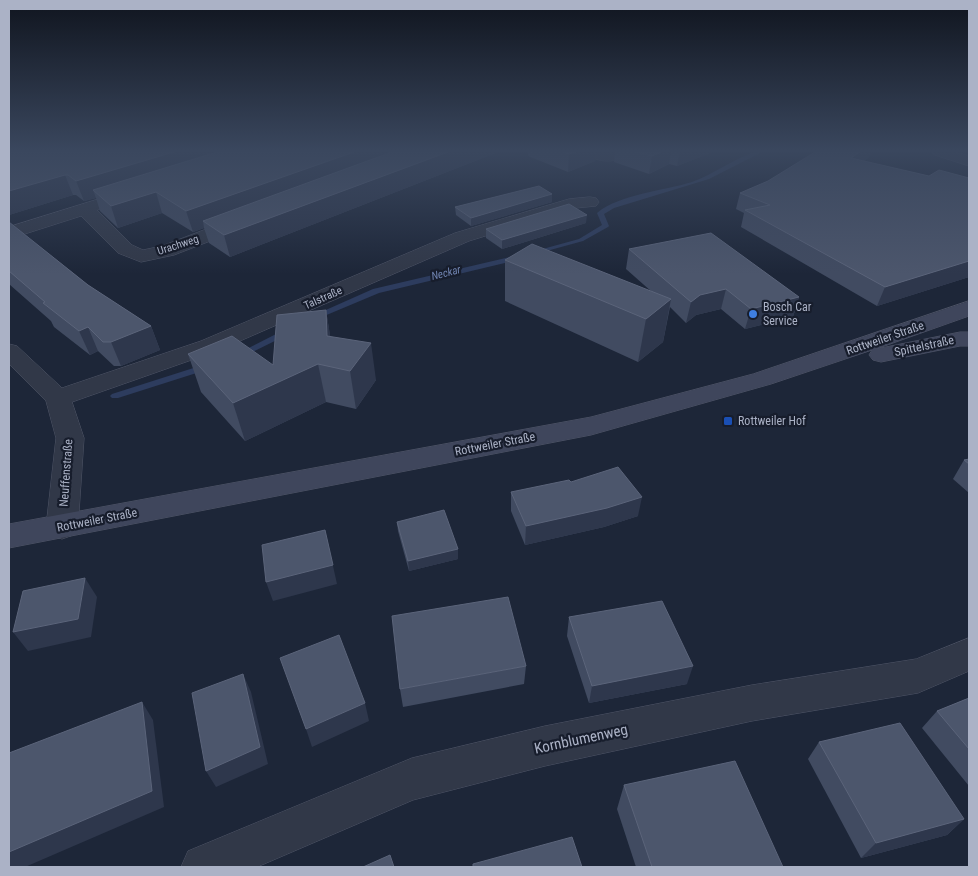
<svg xmlns="http://www.w3.org/2000/svg" width="978" height="876" font-family="'Roboto Condensed',sans-serif">
	<style>
		.lines { fill: none; stroke-linecap: round; stroke-linejoin: round }
		.stream { fill: #2d3c5e; fill-rule: evenodd }
		.street-casing { stroke: #4f5567; stroke-width: 1 }
		.secondary-casing { stroke: #4f5567; stroke-width: 1 }
		.street { fill: #313848; fill-rule: evenodd }
		.secondary { fill: #3f465c; fill-rule: evenodd }
		.wall { fill: #414b61 }
		.shaded-wall { fill: #2e374c }
		.building { fill: #4c566c; stroke: #5b647a }
		.shop-dot { fill: #3f7fe0; stroke: #171d2c; stroke-width: 2 }
		.transit-dot { fill: #1a4fb4; stroke: #171d2c; stroke-width: 2 }
		.labels { text-anchor: middle; dominant-baseline: central; stroke-width: 4.5; stroke-linejoin: round; paint-order: stroke }
		.far-street-label { font-size: 11px; fill: #abb2c6; stroke: #171d2c }
		.far-water-label { font-size: 11px; font-style: italic; fill: #7084b1; stroke: #171d2c }
		.poi-label { font-size: 12px; fill: #abb2c6; stroke: #171d2c; text-anchor: start }
		.street-label { font-size: 12px; fill: #abb2c6; stroke: #171d2c }
		.near-street-label { font-size: 15px; fill: #abb2c6; stroke: #171d2c }
	</style>
	<rect width="100%" height="100%" fill="#1d2638"/>
	<g class="lines">
		<!-- stream -->
		<g class="stream">
			<path d="M755,152h7l-53,27 -95,29 -10,6 5,12 -1,1 -25,14 -51,14 -4,-2 51,-14 23,-14 -5,-12c23,-19 66,-22 95,-31 22,-8 41,-23 63,-30z"/>
			<path d="M518,255h3v4l-142,34 -62,26h-3l-4,-2 63,-28z"/>
			<path d="M286,329l3,1v4l-47,23h-6l-1,-2z"/>
			<path d="M206,364l4,3 -1,2 -91,29h-6l-2,-2 2,-2z"/>
		</g>
		<!-- street casing -->
		<g class="street-casing">
			<g id="street">
				<path d="M586,152h43c-9,12 -34,12 -43,0z"/>
				<path d="M932,152h23l14,4v10l-34,-11z"/>
				<path d="M590,197l6,1 3,4 -3,4 -20,2 -107,33 -252,110 -145,51 12,36 -6,89 -5,8 -11,4 -11,-4 -5,-8 10,-89 -10,-37 -37,-37v-20l8,2 45,42 139,-47 254,-108 114,-34z"/>
				<path d="M102,198l6,1 3,4 -3,4 -11,3 35,35 11,5 19,-4 73,-28 7,-2 7,2 2,4 -2,4 -75,29 -33,7 -23,-9 -37,-37 -72,23v-12z"/>
				<path d="M969,638v33l-51,22 -166,28 -207,45 -132,34 -156,67h-76l7,-16 224,-93 133,-32 207,-41 164,-26z"/>
			</g>
		</g>
		<!-- secondary casing -->
		<g class="secondary-casing">
			<path id="secondary" d="M969,301v15l-93,33 84,-17h9v14h-9l-79,16 -8,-2 -4,-5 3,-5 -101,34 -180,51 -582,113v-24l582,-107 162,-43z"/>
		</g>
		<!-- street -->
		<use href="#street" class="street"/>
		<!-- secondary -->
		<use href="#secondary" class="secondary"/>
	</g>
	<!-- wall -->
	<g class="wall">
		<path d="M9,152h489l-268,105 -21,-14 -5,-15 -11,4 -31,-19 -44,15 -18,-17 -4,-13 -12,3 -8,-6h-3l-64,20z"/>
		<path d="M528,152h68l-1,9 -27,11 -40,-16z"/>
		<path d="M615,152h98l-36,14 -8,-2 -20,10 -35,-12z"/>
		<path d="M869,157l-5,4 65,15 40,2v99l-92,29 -136,-79 3,-14 -8,-4 4,-16z"/>
		<path d="M552,194v8l-81,24 -15,-11 -1,-8z"/>
		<path d="M9,222l79,63 63,41 9,24 -39,16h-7l-16,-15 -8,4 -36,-28 -3,-6 -42,-37z"/>
		<path d="M586,223l-84,26 -16,-11v-9z"/>
		<path d="M629,249l170,48 -6,20 -48,12 -24,-20 -25,6 -10,8 -16,-16 -7,35 -25,20 -133,-61v-41l147,32 -26,-23z"/>
		<path d="M326,310l4,26 46,44 -20,29 -30,-7 -81,39 -44,-49 -13,-38 85,11z"/>
		<path d="M969,459v34l-16,-14 11,-19z"/>
		<path d="M511,492l127,24 -34,11 -79,18 -14,-34z"/>
		<path d="M397,522l61,37 -49,12 -11,-40z"/>
		<path d="M569,617l118,67 -98,19 -22,-67z"/>
		<path d="M526,666l-2,18 -121,23 -3,-18z"/>
		<path d="M969,698v88l-47,-58 15,-17z"/>
		<path d="M819,742l145,77 -17,16 -86,23 -53,-99z"/>
		<path d="M624,785l159,82h-147l-19,-58z"/>
	</g>
	<!-- shaded-wall -->
	<g class="shaded-wall">
		<path d="M174,152h67l-148,38 3,8 -12,3 -8,-20z"/>
		<path d="M354,152h54l-205,69 1,7 -11,4 -7,-21z"/>
		<path d="M448,152h50l-268,105 -6,-22z"/>
		<path d="M576,152h20l-1,9 -27,11 1,-18z"/>
		<path d="M661,152h10l-2,12 -20,10 3,-18z"/>
		<path d="M680,152h33l-36,14z"/>
		<path d="M860,152h11l-2,5 -23,17 5,-16z"/>
		<path d="M65,175l8,20 -64,20v-24z"/>
		<path d="M156,192l6,21 -44,15 -7,-22z"/>
		<path d="M552,194v8l-81,24v-8z"/>
		<path d="M587,215l-1,8 -84,26v-9z"/>
		<path d="M969,261v16l-92,29 8,-19z"/>
		<path d="M726,289l-5,20 -25,6 -10,8 5,-21 9,-7z"/>
		<path d="M799,297l-6,20 -48,12 6,-20z"/>
		<path d="M671,299l-8,43 -25,20 8,-43z"/>
		<path d="M326,310l6,37 -5,-11z"/>
		<path d="M151,326l9,24 -39,16 -10,-24z"/>
		<path d="M88,327l10,24 -8,4 -11,-24z"/>
		<path d="M371,343l5,37 -20,29 -6,-38z"/>
		<path d="M318,364l8,38 -81,39 -12,-38z"/>
		<path d="M642,497l-4,19 -34,11 -79,18 1,-19z"/>
		<path d="M325,530l12,54 -64,17 -7,-19z"/>
		<path d="M458,549v10l-49,12 -1,-10z"/>
		<path d="M85,578l12,19 -6,40 -63,14 -15,-19z"/>
		<path d="M693,666l-6,18 -98,19 3,-17z"/>
		<path d="M243,674l8,18 17,72 -52,23 -10,-16z"/>
		<path d="M142,702l11,18 11,87 -139,60h-16v-15z"/>
		<path d="M365,703l4,18 -57,26 -6,-18z"/>
		<path d="M964,819l-17,16 -86,23 15,-15z"/>
	</g>
	<!-- building -->
	<g class="building">
		<path d="M9,152h165l-98,29 -8,-6h-3l-56,16z"/>
		<path d="M217,152h137l-168,59 -30,-19 -45,14 -18,-16z"/>
		<path d="M392,152h56l-224,83 -21,-14z"/>
		<path d="M562,152h14l-7,2z"/>
		<path d="M636,152h25l-9,4z"/>
		<path d="M815,152h45l-9,6 78,18 10,-6 30,8v83l-84,26 -140,-77 25,-5 -30,-12 28,-12z"/>
		<path d="M539,186l13,8 -81,24 -16,-11z"/>
		<path d="M569,204l18,11 -85,25 -16,-11z"/>
		<path d="M9,222l79,63 63,41 -40,16h-8l-15,-15 -9,4 -36,-28 2,-1 -36,-31z"/>
		<path d="M711,233l88,64 -48,12 -25,-20 -26,6 -9,7 -62,-53z"/>
		<path d="M532,244l139,55 -25,20 -141,-59z"/>
		<path d="M326,310l1,26 44,7 -21,28 -32,-7 -85,39 -45,-49 44,-18 41,29 4,-50z"/>
		<path d="M969,459v5l-5,-4z"/>
		<path d="M618,467l24,30 -35,11 -81,18 -15,-34 58,-12 2,2z"/>
		<path d="M444,510l14,39 -50,12 -11,-39z"/>
		<path d="M325,530l8,35 -67,17 -4,-37z"/>
		<path d="M85,578l-7,41 -65,13 10,-41z"/>
		<path d="M508,597l18,69 -126,23 -8,-73z"/>
		<path d="M662,601l31,65 -101,20 -23,-69z"/>
		<path d="M339,635l26,68 -59,26 -26,-71z"/>
		<path d="M243,674l17,73 -54,24 -14,-78z"/>
		<path d="M969,698v51l-32,-38z"/>
		<path d="M142,702l10,89 -143,61v-99z"/>
		<path d="M900,723l64,96 -88,24 -57,-101z"/>
		<path d="M735,761l48,106h-131l-28,-82z"/>
		<path d="M572,837l10,30h-109v-3z"/>
		<path d="M390,855l4,12h-31z"/>
	</g>
	<!-- sky -->
	<linearGradient id="sky" x2="0" y2="1"><stop stop-color="#10151f"/><stop offset="0.55" stop-color="#3a475e"/><stop offset="1" stop-color="#3a475e" stop-opacity="0"/></linearGradient>
	<rect width="978" height="274" fill="url(#sky)"/>
	<!-- markers -->
	<circle class="shop-dot" cx="753" cy="314" r="5"/>
	<rect class="transit-dot" x="723" y="416" width="10" height="10" rx="2.5"/>
	<g class="labels">
		<!-- far-street labels -->
		<g class="far-street-label">
			<text transform="translate(178 245) rotate(-18)">Urachweg</text>
			<text transform="translate(323 298) rotate(-24)">Talstraße</text>
		</g>
		<!-- far-water labels -->
		<g class="far-water-label">
			<text transform="translate(446 273) rotate(-14)">Neckar</text>
		</g>
		<!-- poi labels -->
		<g class="poi-label">
			<text x="763" y="307">Bosch Car<tspan x="763" dy="14">Service</tspan></text>
			<text x="738" y="421">Rottweiler Hof</text>
		</g>
		<!-- street labels -->
		<g class="street-label">
			<text transform="translate(885 338) rotate(-19)">Rottweiler Straße</text>
			<text transform="translate(924 346) rotate(-12)">Spittelstraße</text>
			<text transform="translate(495 444) rotate(-11)">Rottweiler Straße</text>
			<text transform="translate(66 473) rotate(-86)">Neuffenstraße</text>
			<text transform="translate(97 520) rotate(-11)">Rottweiler Straße</text>
		</g>
		<!-- near-street labels -->
		<g class="near-street-label">
			<text transform="translate(581 739) rotate(-12)">Kornblumenweg</text>
		</g>
	</g>
	<!-- border -->
	<rect width="978" height="876" fill="none" stroke="#abb2c6" stroke-width="20"/>
</svg>
